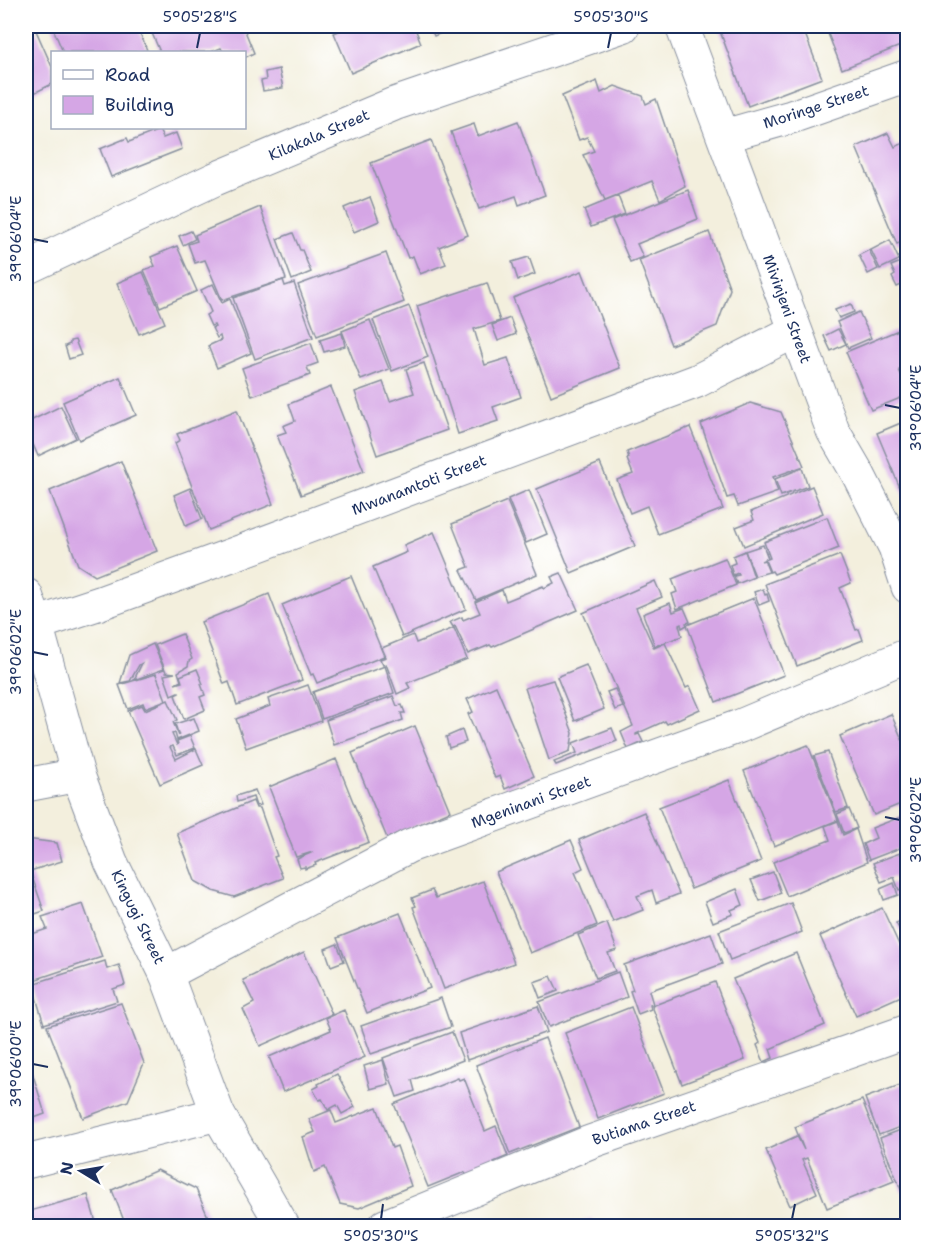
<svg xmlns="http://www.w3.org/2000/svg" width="933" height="1252" font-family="'Shantell Sans',sans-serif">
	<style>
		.building { fill: #d5a6e5 }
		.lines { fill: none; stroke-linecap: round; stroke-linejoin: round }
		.minor-casing { stroke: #878f9e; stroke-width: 35 }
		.minor { stroke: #fff; stroke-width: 33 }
		.ticks { fill: none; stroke: #1b2f5e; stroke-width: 2 }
		.labels { text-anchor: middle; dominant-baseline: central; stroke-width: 4.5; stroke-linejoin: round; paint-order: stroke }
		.street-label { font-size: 15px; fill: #1b2f5e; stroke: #fff }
		.neatline { fill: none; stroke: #1b2f5e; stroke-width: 2 }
		.ticks-label { font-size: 15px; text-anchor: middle; fill: #1b2f5e }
	</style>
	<rect width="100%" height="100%" fill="#fff"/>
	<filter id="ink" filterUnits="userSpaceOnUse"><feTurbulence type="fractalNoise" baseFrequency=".0167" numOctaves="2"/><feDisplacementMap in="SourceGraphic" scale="12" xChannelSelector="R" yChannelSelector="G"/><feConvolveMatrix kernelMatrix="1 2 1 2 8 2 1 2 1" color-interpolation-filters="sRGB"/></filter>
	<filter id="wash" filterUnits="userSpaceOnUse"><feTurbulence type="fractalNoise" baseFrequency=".008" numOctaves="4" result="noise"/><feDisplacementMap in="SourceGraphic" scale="24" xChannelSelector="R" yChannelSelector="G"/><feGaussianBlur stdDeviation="1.35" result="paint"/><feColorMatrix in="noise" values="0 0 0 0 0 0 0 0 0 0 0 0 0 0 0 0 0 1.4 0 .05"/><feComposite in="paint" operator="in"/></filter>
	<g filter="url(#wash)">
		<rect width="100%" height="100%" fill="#f3efdd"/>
		<g id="blocks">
			<!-- building -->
			<g class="building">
				<path d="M26,26h8l18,41v17l-26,13z"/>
				<path d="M52,26h85l10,24 -5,2h-79z"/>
				<path d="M149,26h94l11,27 -10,5v-6h-21l-2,-4 -10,4h-51z"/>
				<path d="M351,26h63l7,17 -70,30 -17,-40z"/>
				<path d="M430,26h28l-24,10z"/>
				<path d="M718,26h84l20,52 -74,28z"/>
				<path d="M825,26h83v17l-66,26z"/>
				<path d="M279,69l4,19 -20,3 -2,-10 5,-1 -1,-8z"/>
				<path d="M597,81l4,12 14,-7 28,10 3,8 10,-5 29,87 -25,14 -8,-19 -47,19 -22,-45 11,-4 -7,-14 -8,3 -17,-44z"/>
				<path d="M518,121l27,74 -26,10 -3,-9 -37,13 -28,-77 23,-8 4,12z"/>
				<path d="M159,130l4,8 13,-5 6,16 -71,28 -11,-28 27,-11 2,4z"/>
				<path d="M888,133l7,14 13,-6v98l-11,5 -41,-97z"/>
				<path d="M431,140l37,95 -29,12 7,17 -26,10 -7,-18 -5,2 -37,-95z"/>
				<path d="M688,190l10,29 -61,25 6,13 -13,5 -18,-42z"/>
				<path d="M618,196l7,18 -34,13 -7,-17z"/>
				<path d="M370,197l9,24 -25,11 -10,-24z"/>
				<path d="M260,207l26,72 -64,21 -17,-40 -10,3 -7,-19 9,-3 -2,-6z"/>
				<path d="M191,231l4,8 -12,6 -4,-9z"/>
				<path d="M709,232l21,57 -13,37 -46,19 -32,-85z"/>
				<path d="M293,233l7,17h2l9,22 -19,8 -15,-41z"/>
				<path d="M890,240l9,20 -19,9 -9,-19z"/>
				<path d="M177,246l20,45 -37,16 -16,-37 11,-4 -4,-9z"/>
				<path d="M869,250l9,19 -10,5 -9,-19z"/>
				<path d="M386,253l18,49 -87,34 -19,-51z"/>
				<path d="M529,257l6,17 -17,6 -6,-18z"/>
				<path d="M901,262l7,13v7l-11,5 -5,-10 3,-2 -4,-9z"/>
				<path d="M582,271l38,97 -69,28 -38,-98z"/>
				<path d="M143,272l22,51 -26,11 -22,-51z"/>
				<path d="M283,280l2,6 9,-3 19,54 -58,22 -22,-61z"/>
				<path d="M487,283l13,38 -26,8 11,36 23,-7 13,39 -28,10 5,14 -40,13 -41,-128z"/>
				<path d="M213,284l9,19 8,-4 21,54 -34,15 -9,-22 13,-6 -1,-4 -3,2 -5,-10 3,-1 -1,-2 -3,1 -5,-11 5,-3 -10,-22z"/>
				<path d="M851,304l3,8 -15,6 -4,-8z"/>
				<path d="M409,306l19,51 -36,14 -19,-51z"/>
				<path d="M859,312l12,26 -23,10 -11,-26z"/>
				<path d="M510,318l6,16 -18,7 -6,-16z"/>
				<path d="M370,320l19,49 -28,11 -19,-49z"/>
				<path d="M908,326v40l-9,4 9,19v6l-37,15 -25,-58z"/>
				<path d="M838,329l8,15 -15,7 -7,-15z"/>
				<path d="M342,333l3,13 -21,6 -4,-12z"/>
				<path d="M75,340l6,15 -12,4 -4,-13 5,-2v-3z"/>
				<path d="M311,343l7,20 -11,4 3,8 -58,21 -10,-28z"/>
				<path d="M424,363l23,67 -70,25 -22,-63 28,-10 7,19 24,-8 -8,-24z"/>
				<path d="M120,377l16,38 -57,25 -16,-38z"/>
				<path d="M331,387l33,84 -63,24 -24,-60 9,-3 -3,-6 12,-5 -6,-17z"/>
				<path d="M750,403l31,9 23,54 -31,11 5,15 -40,14 -4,-10 -7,2 -26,-74z"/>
				<path d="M61,406l15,32 -38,18 -12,-28v-5z"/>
				<path d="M237,410l36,94 -64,26 -34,-87 5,-3 -3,-6z"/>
				<path d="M908,420v81l-3,-1 -28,-67z"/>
				<path d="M690,427l33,82 -65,25 -11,-28 -17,7 -13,-33 16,-6 -6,-15 2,-1 -2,-6z"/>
				<path d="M121,461l36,90 -62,25 -17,-11 -28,-74z"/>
				<path d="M600,463l35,83 -64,27 -34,-84z"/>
				<path d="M802,468l6,18 -27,10 -6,-17z"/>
				<path d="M812,486l11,27 -79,33 -8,-19 18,-7 -3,-8z"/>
				<path d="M190,488l12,31 -16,7 -12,-31z"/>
				<path d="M529,490l18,44 -21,9 -18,-44z"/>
				<path d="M507,501l30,73 -61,26 -15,-30 8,-3 -17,-43z"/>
				<path d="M827,517l12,31 -65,26 -2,-3 -2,1 -5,-12 5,-2 -6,-16z"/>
				<path d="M434,532l32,77 -64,28 -29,-70 34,-15 -3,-7z"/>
				<path d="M763,545l5,13 -7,3 3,-1 5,12 -14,4 -10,-25z"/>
				<path d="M745,551l9,26 -17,7 -3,-8 5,-1 -1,-2 -5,2 -3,-10 5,-2 -2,-7z"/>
				<path d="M840,555l11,28 -11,5 16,42 3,-1 4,11 -66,26 -32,-82z"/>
				<path d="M725,558l11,27 -59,24 -5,-15 5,-2 -5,-13z"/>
				<path d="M561,573l17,37 -86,37 -2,-2 -22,9 -13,-28 -2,1 -3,-5 12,-5 1,3 17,-7 -5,-11 27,-12 4,11 37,-15 1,2 10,-5 -3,-6z"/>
				<path d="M351,576l33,80 -67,27 -4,-9 -2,1 -29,-70z"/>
				<path d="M655,581l7,16 -26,11 18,40 11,-5 21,45 4,-2 10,23 -33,15 -2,-3 -29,13v1l3,-1 4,8 -15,7 -7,-17 12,-6 -50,-113z"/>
				<path d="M763,589l2,6 2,-1 2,7 -10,4 -5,-13z"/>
				<path d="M269,594l33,86 -65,25 -8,-23 -5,2 -23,-62z"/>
				<path d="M754,598l30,77 -68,27 -29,-77z"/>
				<path d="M670,603l3,9 11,-4 6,14 -4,1 1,2 -5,3 -1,-4 -2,1 3,11 -27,10 -12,-32z"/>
				<path d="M454,628l13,31 -60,24 3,5 -13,6 -11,-30 -3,1 -3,-6 6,-2 -4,-9 31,-13 3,8z"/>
				<path d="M182,634l10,25 -3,2 -1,5 -10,6 3,9 -6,3 7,-2 -2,-6 17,-7 6,15h-2l4,11 -5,2 5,13 -21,9 -9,-24 4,-2 -1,-1 -7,3 -7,-20 11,-2 -9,-1 -11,-27z"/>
				<path d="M153,644l11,25 -30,11 8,-17 -3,2 -9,16 -10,2 9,-28z"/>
				<path d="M586,665l18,44 -29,12 -18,-44z"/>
				<path d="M385,666l9,27 -72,26 -9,-27z"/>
				<path d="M156,674l10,26 -21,8 -2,-5 -15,6 -9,-24z"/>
				<path d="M553,680l20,53 -3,18 -21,9 -24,-72z"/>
				<path d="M308,685l13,36 -75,27 -10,-29 34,-13 -2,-7z"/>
				<path d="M496,686l38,90 -29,13 -5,-13 -5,2 -27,-64 5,-2 -6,-13z"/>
				<path d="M615,689l8,18 -8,3 -8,-18z"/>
				<path d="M393,696l4,10 5,-1 3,8h-4l2,7 -69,25 -8,-25z"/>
				<path d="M168,700l9,20 -4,2 6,14 -4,-12 19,-6 5,13 -22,9 -2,-7 -3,1 5,11 1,-1 -1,-3 13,-5 5,12 -18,7 -4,-9 -3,1 6,12 20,-10 7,16 -43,19 -32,-73 14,-6 3,5z"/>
				<path d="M891,714l17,39v48l-34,14 -34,-79z"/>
				<path d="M415,726l35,85 -63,27 -35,-85z"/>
				<path d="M612,728l5,13 -61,24 -2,-3 23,-9 -4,-10z"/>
				<path d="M462,730l4,12 -17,6 -3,-11z"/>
				<path d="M808,745l30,75 -64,26 -30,-75z"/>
				<path d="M828,752l20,56 -12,4 -22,-56z"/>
				<path d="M336,759l33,83 -54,21 1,2 -11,4v-2l-5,1 -3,-9 16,-7 -17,5 -27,-70z"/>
				<path d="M729,780l32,81 -70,28 -32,-82z"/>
				<path d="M255,790l6,15 -5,1 -3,-9 -16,5 -1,-6z"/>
				<path d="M253,801l3,7h4l17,48 -3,1 9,21 -49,19 -21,-6 -18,-10 -18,-48z"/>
				<path d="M849,809l8,19 -13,5 -7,-19z"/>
				<path d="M644,812l35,82 -23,9 -4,-13 -15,6 6,14 -30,12 -34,-82z"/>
				<path d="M908,814v31l-39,15 -6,-16 13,-6 -4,-10z"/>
				<path d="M838,821l5,14 13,-6 11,33 -80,34 -14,-34 57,-22 -5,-14z"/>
				<path d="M26,839l31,4 5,18 -32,10 14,40 -18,6z"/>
				<path d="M571,840l12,28 -8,4 22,53 -67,28 -34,-81z"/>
				<path d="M908,850v36l-9,4 -5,-13 -13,5 -8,-19z"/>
				<path d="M773,872l8,21 -21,8 -9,-21z"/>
				<path d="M483,881l31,82 -70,26 -31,-82 3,-1 -4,-8 20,-8 4,8z"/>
				<path d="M894,883l4,12 -14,5 -4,-11z"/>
				<path d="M737,889l6,16 -12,5 2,4 -20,8 -8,-20z"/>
				<path d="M791,903l11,29 -72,28 -11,-29z"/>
				<path d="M83,904l19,53 -74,25 -2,-9v-37l21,-7 -5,-12z"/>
				<path d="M882,908l26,56v29l-52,23 -36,-80z"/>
				<path d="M400,913l30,75 -63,25 -30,-75z"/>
				<path d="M905,919l3,6v5l-7,2 -5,-9z"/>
				<path d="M607,923l10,27 -9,3 7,18 -19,7 -18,-43z"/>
				<path d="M711,933l11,31 -73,27 4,13 -3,1 1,4 -13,5 -8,-23 3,-1 -9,-25z"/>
				<path d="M337,944l7,17 -13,5 -6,-17z"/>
				<path d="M304,952l28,62 -72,32 -17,-37 11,-6 -11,-23z"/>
				<path d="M796,953l29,72 -55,24 3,9 -9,4 -7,-17 3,-2 -27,-64z"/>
				<path d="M105,961l2,8 12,-4 6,20 -12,4 4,12 -73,23 -12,-40z"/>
				<path d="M618,972l9,25 -78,30 -10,-25z"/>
				<path d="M551,976l7,15 -18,7 -6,-16z"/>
				<path d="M715,982l30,78 -63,24 -30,-78z"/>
				<path d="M441,998l10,29 -80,27 -10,-28z"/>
				<path d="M121,1003l23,60 -16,38 -45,17 -36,-92z"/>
				<path d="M538,1006l9,26 -80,28 -8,-27z"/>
				<path d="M631,1007l33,86 -66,26 -33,-86z"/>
				<path d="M344,1010l6,14h1l14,33 -82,35 -14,-35 62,-27 -5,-12z"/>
				<path d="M452,1032l11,28 -51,20 3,11 -18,6 -14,-39z"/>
				<path d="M545,1038l34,89 -69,27 -34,-89z"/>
				<path d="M26,1052l19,62 -19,7z"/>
				<path d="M383,1060l6,24 -19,5 -6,-23z"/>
				<path d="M337,1074l18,33 -13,7 -5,-9 -9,5 -6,-11 -3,1 -6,-11 6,-3 -1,-2z"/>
				<path d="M458,1078l1,2 5,-2 21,53 11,-5 12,30 -14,6 2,4 -29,12 -2,-6 -37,15 -34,-83z"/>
				<path d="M908,1082v42l-29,11 -14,-37z"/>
				<path d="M862,1100l32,81 -67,27 -20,-50 -5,2 15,33 -27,13 -24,-56 31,-14 7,14 -9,-23z"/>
				<path d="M377,1107l15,41 5,-2 14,40 -52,22 -19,-4 -15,-37 -11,5 -11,-35 12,-5 -6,-13 22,-9 5,13z"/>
				<path d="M908,1127v63l-6,2 -22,-54z"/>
				<path d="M157,1170l39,19 16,37h-86l-14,-36z"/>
				<path d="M88,1195l9,31h-71v-14z"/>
				<path d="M592,1218l4,8h-24z"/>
			</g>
		</g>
	</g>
	<g filter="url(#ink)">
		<use href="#blocks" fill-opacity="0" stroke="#878f9e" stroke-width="1.5"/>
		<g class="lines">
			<!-- minor casing -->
			<g class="minor-casing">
				<g id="minor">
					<path d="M682,26l151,405 25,43 37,73 13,40"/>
					<path d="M724,136l67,-19 117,-41"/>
					<path d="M26,268l189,-89 179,-75 229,-78"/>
					<path d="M26,595l10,29 42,151 33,87 55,112 52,140 65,112"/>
					<path d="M36,624l64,-21 137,-50 460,-172 98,-50"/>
					<path d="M26,785l52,-10"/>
					<path d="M166,974l243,-128 331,-120 168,-71"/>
					<path d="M26,1162l192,-48"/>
					<path d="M385,1226l205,-84 318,-111"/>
				</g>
			</g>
			<!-- minor -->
			<use href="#minor" class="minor"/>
		</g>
	</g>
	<!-- ticks -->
	<path class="ticks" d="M197,48l3,-15M608,48l3,-15M33,239l15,3M885,405l15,3M33,652l15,3M885,817l15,3M33,1064l15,3M381,1219l2,-15M792,1219l3,-15"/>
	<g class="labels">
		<!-- street labels -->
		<g class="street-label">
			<text transform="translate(816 107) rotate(-18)">Moringe Street</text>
			<text transform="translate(319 135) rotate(-23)">Kilakala Street</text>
			<text transform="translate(787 309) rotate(70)">Mivinjeni Street</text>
			<text transform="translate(419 485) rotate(-21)">Mwanamtoti Street</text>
			<text transform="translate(531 802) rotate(-20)">Mgeninani Street</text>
			<text transform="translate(138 917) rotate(64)">Kingugi Street</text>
			<text transform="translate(644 1123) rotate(-19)">Butiama Street</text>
		</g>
	</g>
	<!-- margin -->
	<rect width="933" height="1252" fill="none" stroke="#fff" stroke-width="66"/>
	<!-- legend -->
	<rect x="51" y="51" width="195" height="78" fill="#ffffff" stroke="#a4acbf" stroke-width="1.5"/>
	<rect x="63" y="70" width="30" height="9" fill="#ffffff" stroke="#a4acbf" stroke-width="1.5"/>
	<text x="105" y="81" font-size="18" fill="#1b2f5e">Road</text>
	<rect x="63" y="96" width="30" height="18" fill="#d5a6e5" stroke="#a4acbf" stroke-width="1.5"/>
	<text x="105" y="111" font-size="18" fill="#1b2f5e">Building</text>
	<!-- north arrow -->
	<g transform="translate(81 1171) rotate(281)" stroke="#ffffff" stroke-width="4.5" paint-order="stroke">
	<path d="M0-4.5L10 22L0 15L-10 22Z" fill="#1b2f5e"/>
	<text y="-9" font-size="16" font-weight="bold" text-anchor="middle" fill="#1b2f5e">N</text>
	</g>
	<rect x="33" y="33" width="867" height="1186" class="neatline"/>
	<g class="ticks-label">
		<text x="200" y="22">5°05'28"S</text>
		<text x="611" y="22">5°05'30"S</text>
		<text transform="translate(16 239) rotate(-90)" y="5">39°06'04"E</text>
		<text transform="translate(916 408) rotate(-90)" y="5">39°06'04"E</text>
		<text transform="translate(16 652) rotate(-90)" y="5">39°06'02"E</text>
		<text transform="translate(916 820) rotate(-90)" y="5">39°06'02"E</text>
		<text transform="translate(16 1064) rotate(-90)" y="5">39°06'00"E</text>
		<text x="381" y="1241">5°05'30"S</text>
		<text x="792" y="1241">5°05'32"S</text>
	</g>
</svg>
